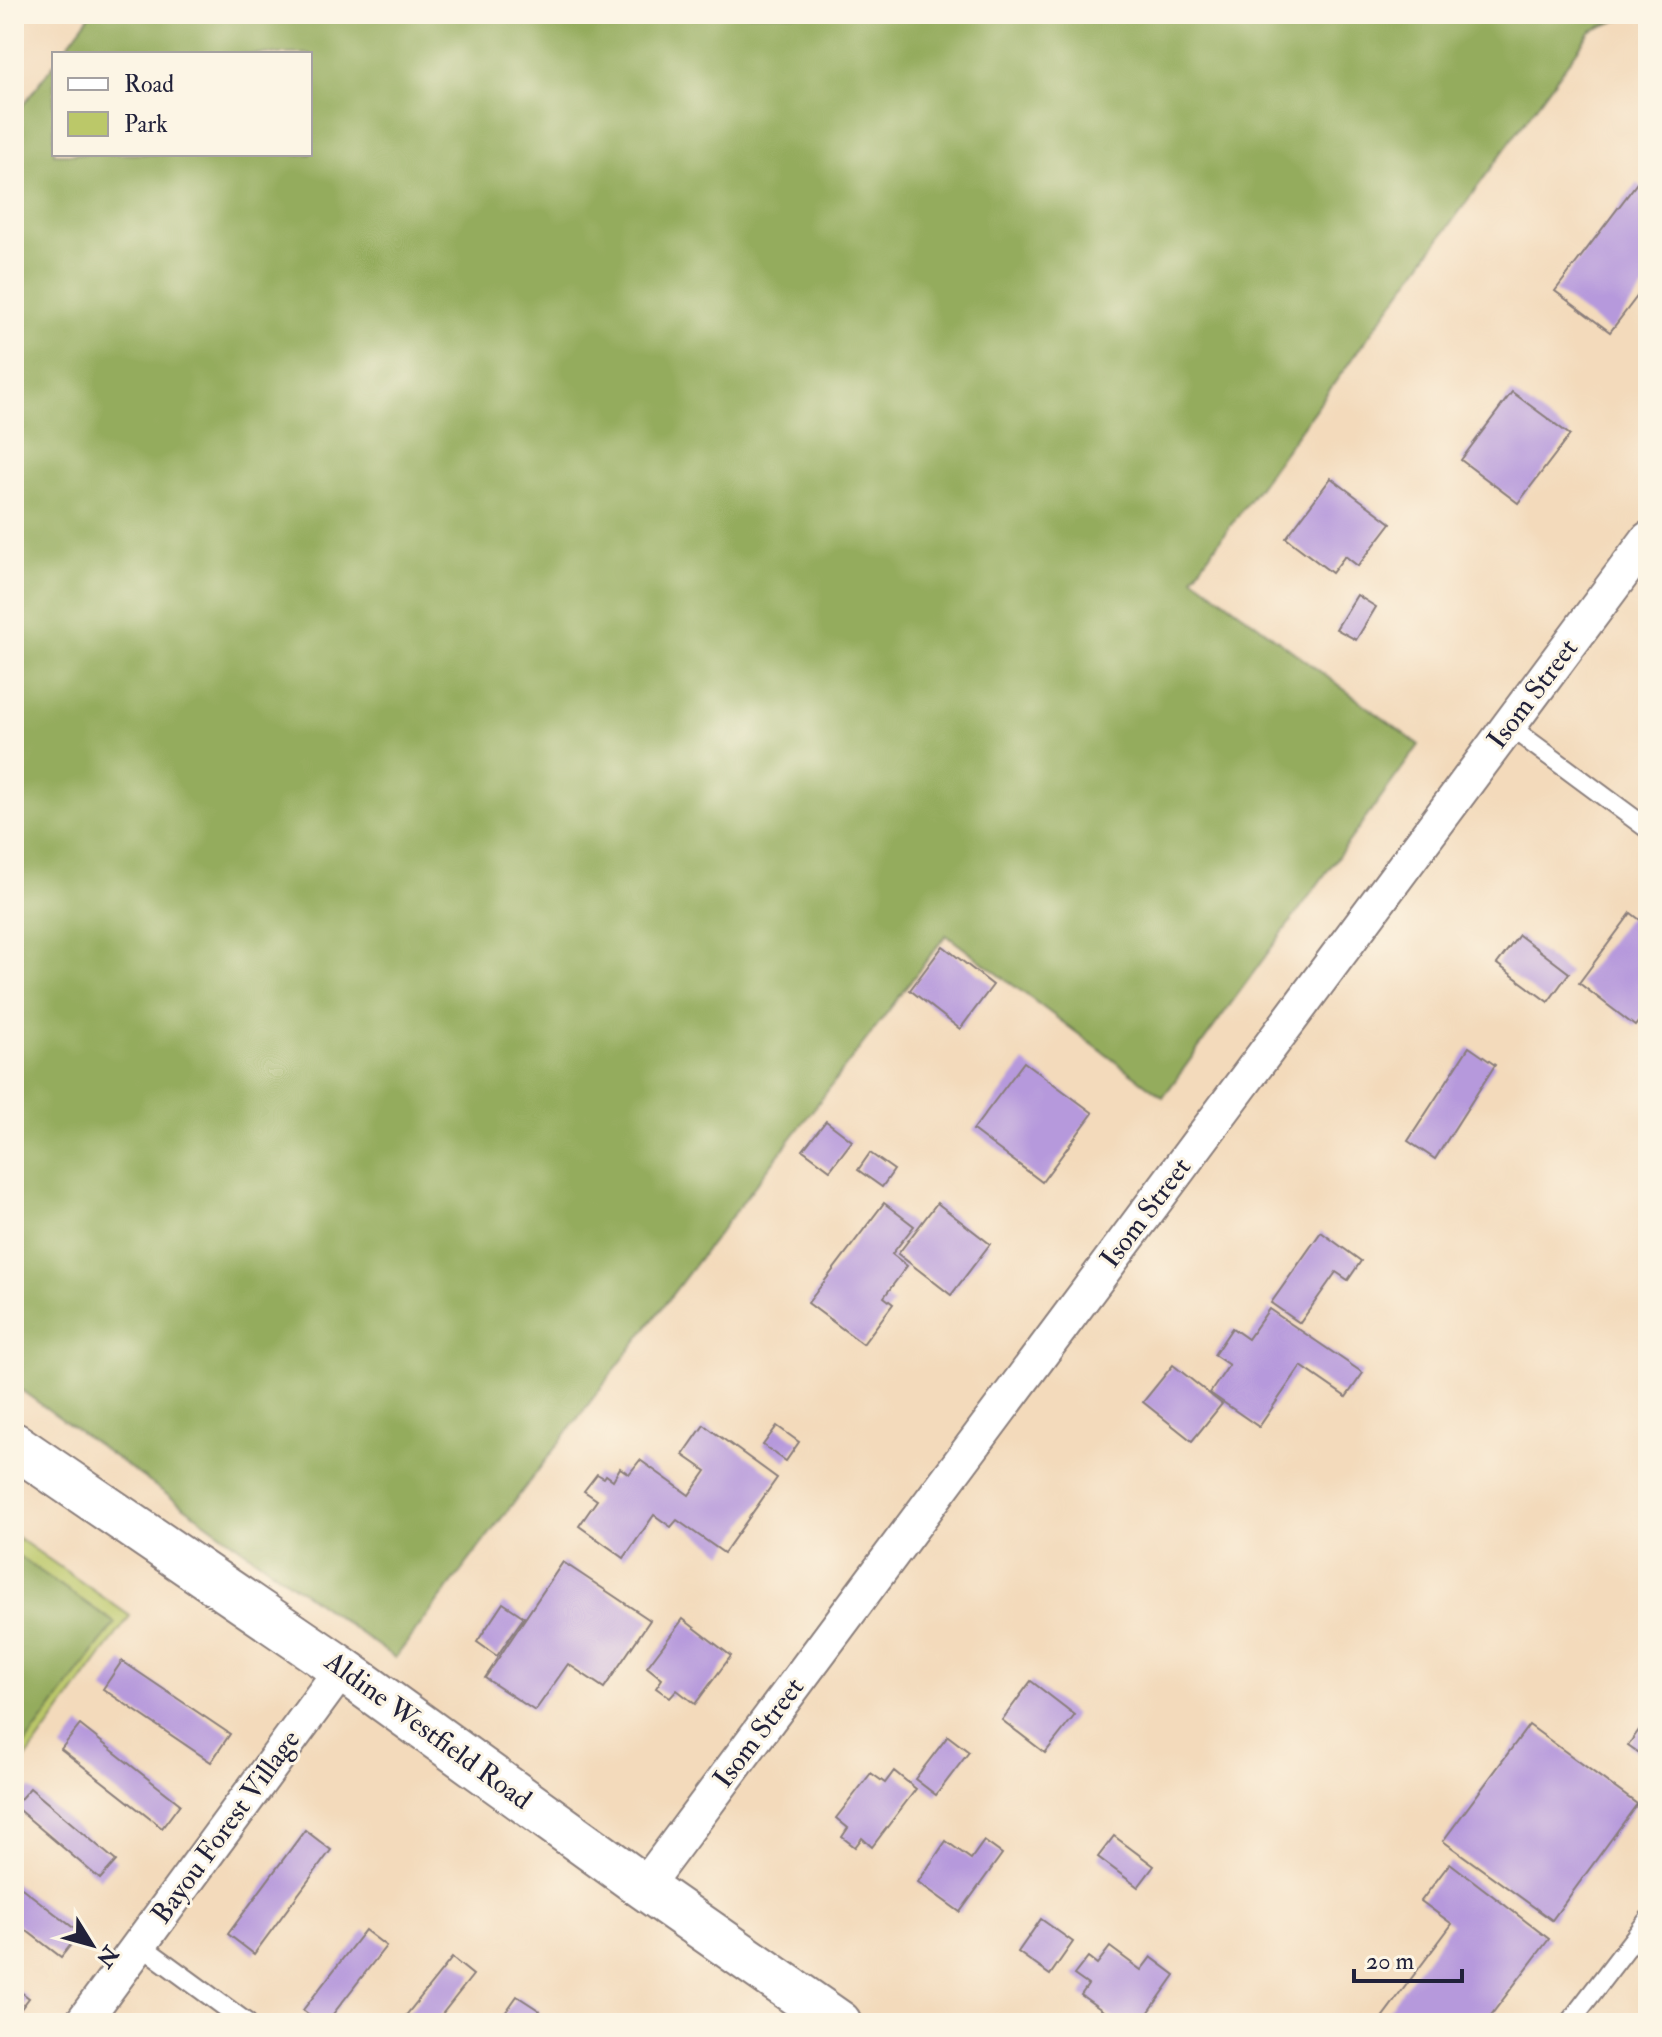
<svg xmlns="http://www.w3.org/2000/svg" width="1662" height="2037" font-family="'IM FELL Double Pica',serif">
	<style>
		.green { fill: #bbc869; stroke: #6e7552; stroke-width: 2 }
		.forest { fill: #94ac5d; stroke: #5b674c; stroke-width: 2 }
		.building { fill: #b699dc }
		.lines { fill: none; stroke-linecap: round; stroke-linejoin: round }
		.service-casing { stroke: #8a7e7b; stroke-width: 22 }
		.minor-casing { stroke: #8a7e7b; stroke-width: 38 }
		.secondary-casing { stroke: #8a7e7b; stroke-width: 48 }
		.service { stroke: #fff; stroke-width: 18 }
		.minor { stroke: #fff; stroke-width: 34 }
		.secondary { stroke: #fff; stroke-width: 44 }
		.labels { text-anchor: middle; dominant-baseline: central; stroke-width: 6; stroke-linejoin: round; paint-order: stroke }
		.street-label { font-size: 28px; fill: #22223b; stroke: #fcf5e5 }
	</style>
	<rect width="100%" height="100%" fill="#fcf5e5"/>
	<filter id="ink" filterUnits="userSpaceOnUse"><feTurbulence type="fractalNoise" baseFrequency=".0125" numOctaves="2"/><feDisplacementMap in="SourceGraphic" scale="16" xChannelSelector="R" yChannelSelector="G"/><feConvolveMatrix kernelMatrix="1 2 1 2 8 2 1 2 1" color-interpolation-filters="sRGB"/></filter>
	<filter id="wash" filterUnits="userSpaceOnUse"><feTurbulence type="fractalNoise" baseFrequency=".006" numOctaves="4" result="noise"/><feDisplacementMap in="SourceGraphic" scale="32" xChannelSelector="R" yChannelSelector="G"/><feGaussianBlur stdDeviation="1.8" result="paint"/><feColorMatrix in="noise" values="0 0 0 0 0 0 0 0 0 0 0 0 0 0 0 0 0 1.4 0 .05"/><feComposite in="paint" operator="in"/></filter>
	<g filter="url(#wash)">
		<rect width="100%" height="100%" fill="#f3dabb"/>
		<!-- green -->
		<path class="green" d="M14,1535l116,81 -116,159z"/>
		<!-- forest -->
		<g class="forest">
			<path d="M91,14h1541l-41,17 -398,546 226,168 -256,352 -217,-162 -551,723 -381,-273v-1268l40,-53v90h256v-100h-249z"/>
			<path d="M14,1553l101,70 -101,136z"/>
		</g>
		<g id="blocks">
			<!-- building -->
			<g class="building">
				<path d="M1637,183l11,8v91l-38,50 -55,-41z"/>
				<path d="M1512,392l58,43 -52,68 -57,-43z"/>
				<path d="M1331,478l60,45 -33,43 -13,-10 -13,17 -46,-35z"/>
				<path d="M1357,595l19,12 -20,33 -20,-11z"/>
				<path d="M1631,913l17,13v83l-13,17 -56,-43z"/>
				<path d="M1519,935l50,38 -21,29 -51,-38z"/>
				<path d="M943,946l50,39 -33,44 -50,-39z"/>
				<path d="M1469,1047l26,18 -60,94 -27,-18z"/>
				<path d="M1024,1062l69,51 -51,69 -69,-52z"/>
				<path d="M826,1121l26,20 -22,29 -27,-20z"/>
				<path d="M870,1153l24,17 -12,17 -24,-17z"/>
				<path d="M884,1203l30,23 -22,28 15,12 -23,31 9,7 -30,40 -55,-41z"/>
				<path d="M937,1203l53,41 -39,51 -53,-41z"/>
				<path d="M1321,1232l40,29 -13,19 -12,-8 -36,51 -29,-20z"/>
				<path d="M1269,1309l94,64 -17,24 -45,-31 -42,61 -49,-34 19,-28 -15,-10 18,-27 16,11z"/>
				<path d="M1173,1365l49,39 -30,37 -49,-39z"/>
				<path d="M704,1425l73,53 -53,75 -47,-33 -6,7 -17,-12 -30,43 -45,-32 18,-26 -13,-9 13,-17 7,4 2,-3 7,5 7,-12 9,6 11,-14 49,35 17,-24 -23,-16z"/>
				<path d="M777,1426l22,16 -13,19 -23,-16z"/>
				<path d="M563,1562l87,58 -46,68 -36,-24 -33,47 -50,-33z"/>
				<path d="M503,1603l21,14 -27,39 -20,-14z"/>
				<path d="M683,1619l48,37 -36,48 -18,-14 -7,8 -14,-10 6,-9 -15,-12z"/>
				<path d="M122,1661l108,73 -19,28 -108,-73z"/>
				<path d="M1031,1681l44,34 -30,38 -43,-33z"/>
				<path d="M1648,1718v41l-20,-14z"/>
				<path d="M80,1725l100,79 -18,24 -101,-79z"/>
				<path d="M1529,1725l108,79 -85,116 -109,-79z"/>
				<path d="M948,1736l21,16 -33,43 -21,-16z"/>
				<path d="M894,1771l22,18 -44,58 -10,-9 -7,9 -13,-10 6,-9 -12,-10 35,-45 14,10z"/>
				<path d="M30,1788l86,73 -16,18 -86,-73z"/>
				<path d="M305,1830l26,20 -77,104 -26,-20z"/>
				<path d="M1114,1836l40,30 -16,21 -40,-30z"/>
				<path d="M946,1841l25,18 13,-18 18,13 -42,58 -42,-30z"/>
				<path d="M1450,1863l99,76 -64,84h-107l74,-99 -31,-23z"/>
				<path d="M14,1882l66,51 -19,24 -47,-36z"/>
				<path d="M1041,1919l32,23 -23,33 -32,-23z"/>
				<path d="M365,1930l21,16 -60,77h-6l-17,-13z"/>
				<path d="M1110,1947l31,23 10,-13 24,18 -34,48h-21l-39,-28 7,-10 -14,-10 14,-18 9,7z"/>
				<path d="M452,1958l21,17 -38,48h-35z"/>
				<path d="M14,1987l15,11 -15,20z"/>
				<path d="M517,1996l23,15 -9,12h-33z"/>
			</g>
		</g>
	</g>
	<g filter="url(#ink)">
		<use href="#blocks" fill-opacity="0" stroke="#8a7e7b" stroke-width="2"/>
		<g class="lines">
			<!-- service casing -->
			<g class="service-casing">
				<g id="service">
					<path d="M1509,726l139,103"/>
					<path d="M139,1944l108,79"/>
					<path d="M1569,2023l79,-103"/>
				</g>
			</g>
			<!-- minor casing -->
			<g class="minor-casing">
				<g id="minor">
					<path d="M644,1887l1004,-1348"/>
					<path d="M82,2023l260,-354"/>
				</g>
			</g>
			<!-- secondary casing -->
			<g class="secondary-casing">
				<path id="secondary" d="M14,1445l328,224 302,218 195,136"/>
			</g>
			<!-- service -->
			<use href="#service" class="service"/>
			<!-- minor -->
			<use href="#minor" class="minor"/>
			<!-- secondary -->
			<use href="#secondary" class="secondary"/>
		</g>
	</g>
	<g class="labels">
		<!-- street labels -->
		<g class="street-label">
			<text transform="translate(1533 694) rotate(-53)">Isom Street</text>
			<text transform="translate(1146 1213) rotate(-53)">Isom Street</text>
			<text transform="translate(428 1731) rotate(36)">Aldine Westfield Road</text>
			<text transform="translate(759 1733) rotate(-53)">Isom Street</text>
			<text transform="translate(226 1827) rotate(-54)">Bayou Forest Village</text>
		</g>
	</g>
	<!-- margin -->
	<rect width="1662" height="2037" fill="none" stroke="#fcf5e5" stroke-width="48"/>
	<!-- legend -->
	<rect x="52" y="52" width="260" height="104" fill="#fcf5e5" stroke="#a5a1a1" stroke-width="2"/>
	<rect x="68" y="78" width="40" height="12" fill="#ffffff" stroke="#a5a1a1" stroke-width="2"/>
	<text x="124" y="92" font-size="24" fill="#22223b">Road</text>
	<rect x="68" y="112" width="40" height="24" fill="#bbc869" stroke="#a5a1a1" stroke-width="2"/>
	<text x="124" y="132" font-size="24" fill="#22223b">Park</text>
	<!-- north arrow -->
	<g transform="translate(92 1945) rotate(127)" stroke="#fcf5e5" stroke-width="6" paint-order="stroke">
	<path d="M0-6L14 30L0 20L-14 30Z" fill="#22223b"/>
	<text y="-12" font-size="22" font-weight="bold" text-anchor="middle" fill="#22223b">N</text>
	</g>
	<!-- scale -->
	<path d="M1354 1969v12h108v-12" fill="none" stroke="#22223b" stroke-width="4"/>
	<text x="1366" y="1969" font-size="24" fill="#22223b" stroke="#fcf5e5" stroke-width="6" paint-order="stroke">20 m</text>
</svg>
